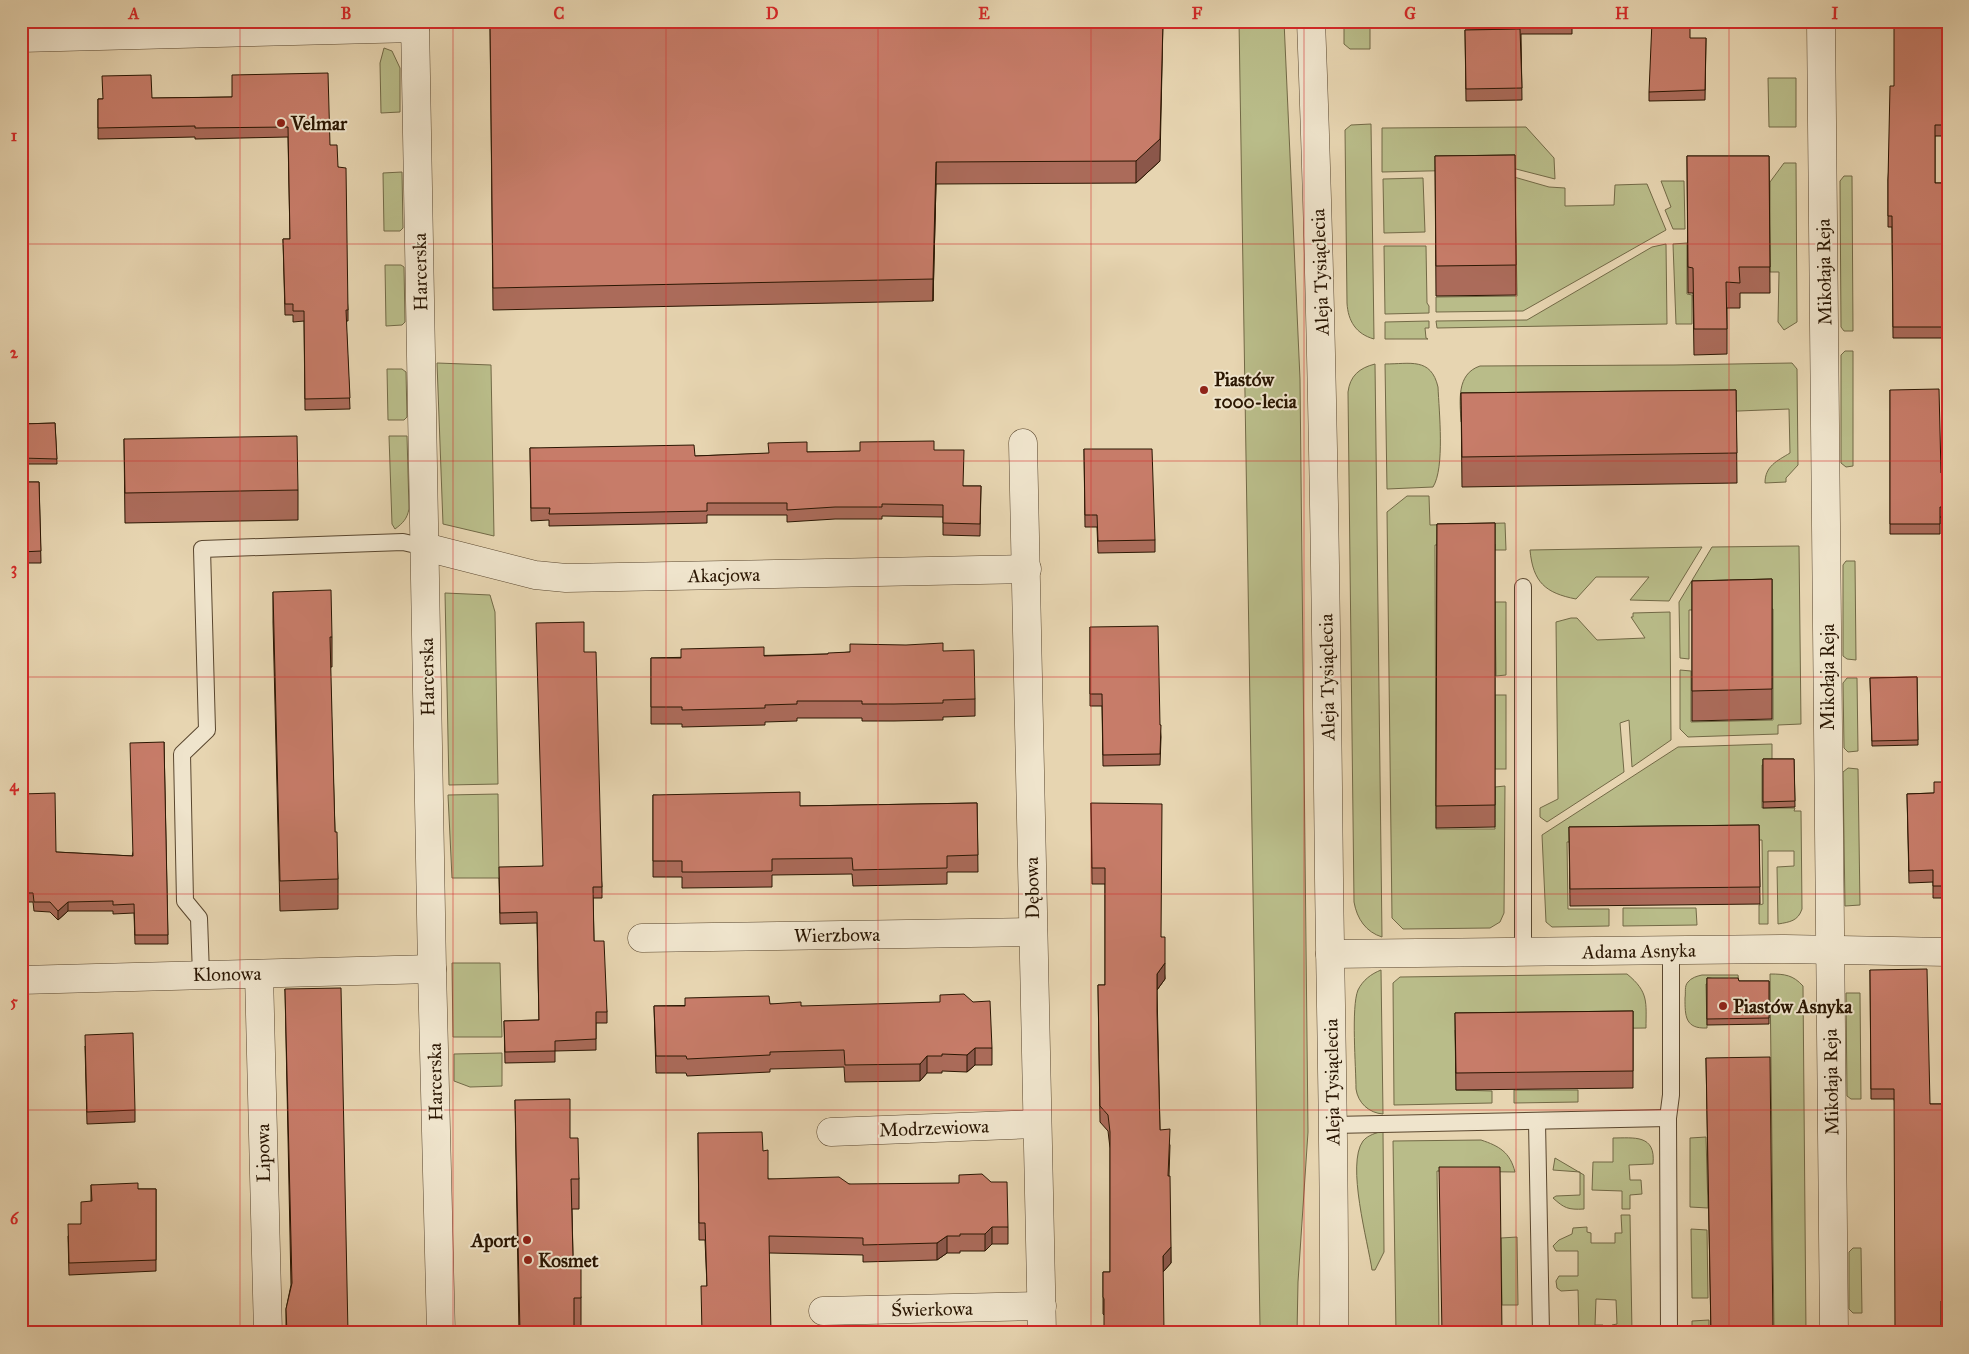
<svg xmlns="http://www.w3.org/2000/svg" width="1969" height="1354" font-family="'IM FELL Great Primer',serif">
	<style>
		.green { fill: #b9bc89; stroke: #726946 }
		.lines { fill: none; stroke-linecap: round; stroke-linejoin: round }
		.service-casing { stroke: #59462e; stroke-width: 18 }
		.minor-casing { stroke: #59462e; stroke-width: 29 }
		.tertiary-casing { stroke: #59462e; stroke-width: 29 }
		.service { stroke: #efe4cc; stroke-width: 16 }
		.minor { stroke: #efe4cc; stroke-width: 28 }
		.tertiary { stroke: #efe4cc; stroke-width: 28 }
		.wall { fill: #ab6b5a; stroke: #2a1602 }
		.shaded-wall { fill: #8b574a; stroke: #2a1602 }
		.building { fill: #c77c69; stroke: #2a1602 }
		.grid { fill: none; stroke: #d62828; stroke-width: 1; stroke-opacity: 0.55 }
		.poi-dot { fill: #8f2418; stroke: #efe4cc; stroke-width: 2 }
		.labels { text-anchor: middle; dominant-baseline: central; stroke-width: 4; stroke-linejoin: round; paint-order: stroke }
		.poi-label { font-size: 19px; font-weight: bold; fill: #2a1602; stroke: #efe4cc; text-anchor: start }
		.street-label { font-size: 19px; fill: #2a1602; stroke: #efe4cc }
		.neatline { fill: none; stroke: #d62828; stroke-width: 2 }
		.grid-label { font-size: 16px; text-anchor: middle; font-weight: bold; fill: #d62828 }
	</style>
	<rect width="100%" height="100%" fill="#e7d5b1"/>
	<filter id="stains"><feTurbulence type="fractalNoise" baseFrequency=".004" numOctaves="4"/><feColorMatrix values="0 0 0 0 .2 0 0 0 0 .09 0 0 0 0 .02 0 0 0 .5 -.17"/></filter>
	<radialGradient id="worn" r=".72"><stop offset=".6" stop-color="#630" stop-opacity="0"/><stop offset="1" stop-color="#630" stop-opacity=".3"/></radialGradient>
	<!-- green -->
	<g class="green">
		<path d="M1239,21h45l16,358 8,753 -10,150 -1,51h-36l-1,-6z"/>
		<path d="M1344,21h26v28h-20l-6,-5z"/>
		<path d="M384,48l8,3 8,17v44l-19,1 -1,-50z"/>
		<path d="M1768,78h28v49h-27z"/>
		<path d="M1371,124l3,215c-18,-5 -26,-18 -27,-36l-2,-173 6,-5z"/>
		<path d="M1526,127l28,31 1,21 -39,-10 -134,3v-44z"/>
		<path d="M1784,163h12l1,159 -13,8 -6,-8 1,-50h-9v-90z"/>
		<path d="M402,172l1,56 -3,3h-16l-1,-58z"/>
		<path d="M1844,176h8l1,155h-9l-3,-4 -1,-146z"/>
		<path d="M1514,177l35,10 16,1v18l49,-1 1,-20 32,-1 19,46 -143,81 -87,1v-15l81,-1 -2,-112 -75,1z"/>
		<path d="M1423,178l2,54 -41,1 -1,-54z"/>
		<path d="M1661,181h23l1,48h-12l-8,-19 6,-3z"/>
		<path d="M1687,243v51l5,1v29h-16l-3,-80z"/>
		<path d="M1666,244l1,80 -230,4 -1,-7 91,-1 125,-73z"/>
		<path d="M1384,246h42l1,57 2,3v7l-44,1z"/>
		<path d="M385,265h16l3,2 1,55 -3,3 -16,1z"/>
		<path d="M1429,321v7h-4l1,10 2,1h-43v-17z"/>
		<path d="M1845,351h8v115l-7,1 -5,-4v-108z"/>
		<path d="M437,363l54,2 3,171 -51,-12z"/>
		<path d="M1792,363l5,6 1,96 -12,13v4l-21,1c0,-17 12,-22 25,-30l-1,-44 -328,13c-1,-21 -5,-48 19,-56l194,-1z"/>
		<path d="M1375,364l7,573c-16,-5 -25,-18 -28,-35l-6,-510c2,-16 11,-24 27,-28z"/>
		<path d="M1385,364c25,0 46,-7 53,23 1,24 7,81 -5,100l-46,2z"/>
		<path d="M387,369h15l4,3 1,45 -3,3h-16z"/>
		<path d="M389,436h18l2,73c-2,10 -6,14 -14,20l-3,-5z"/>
		<path d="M1407,496h22l1,29 75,-2 1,27h-11v-6l-60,1 1,284h59v-42l10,-1 -1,127 -4,9 -10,6 -87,1 -11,-11 -5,-406z"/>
		<path d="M1799,546l2,178 -23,1v9l-90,3 -8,-8v-59l11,1v51l82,-2v-111l-84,1v49l-9,-1 -1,-56 33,-55z"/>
		<path d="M1702,547l-33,54 -39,-1 19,-23h-53l-20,22c-31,-6 -43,-17 -46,-49z"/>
		<path d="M1846,561h9l1,99 -9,-1 -4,-3v-91z"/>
		<path d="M445,593l45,2 5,17 3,172 -49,1z"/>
		<path d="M1495,602h11v73l-10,1z"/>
		<path d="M1670,612l1,128 -39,27 -3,-47 -9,3 4,49 -77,50 -7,-5v-9l18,-9 -2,-177 15,-4h6l20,22 48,-2 -14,-21h2v-4z"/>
		<path d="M1847,678h10l1,73 -10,1 -4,-4 -1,-65z"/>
		<rect x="1495" y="695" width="11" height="74"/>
		<path d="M1772,744v20l-10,1v43h33l-1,3h7l1,98c-4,12 -12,13 -24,15l-1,-57 17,-1v-15h-26v73h-9v-19l4,-1 -1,-64 -195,2 1,67h41v17l-57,1 -6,-5 -4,-87 136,-88z"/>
		<path d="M1848,768l10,1 2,136 -15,1 -2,-134z"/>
		<path d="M498,794l1,84h-47l-4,-83z"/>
		<path d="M1623,908h73l1,17 -74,1z"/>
		<path d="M452,963h48l2,74h-49z"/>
		<path d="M1381,970l2,144c-14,-1 -25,-11 -27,-25 0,-22 -5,-82 2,-99 5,-10 13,-16 23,-20z"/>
		<path d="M1627,974c22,18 19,28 19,54l-191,2 1,60 36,1v12l-98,2 -1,-122 7,-6z"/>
		<path d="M1770,974c15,0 23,1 33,12l3,347h-32z"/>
		<path d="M1702,975h36l1,8 -33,1 1,44c-22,1 -22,-12 -22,-30 1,-5 -1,-12 3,-16 3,-4 9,-6 14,-7z"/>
		<path d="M1846,993h14l1,106h-10l-4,-3z"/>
		<path d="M502,1053v33l-32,1 -16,-6v-27z"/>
		<path d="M1514,1090h64v12l-64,1z"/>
		<path d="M1383,1131l1,121 -9,18h-3c-4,-28 -26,-106 -9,-129 5,-6 13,-8 20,-10z"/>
		<path d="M1706,1137l2,71 -18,-1v-69z"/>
		<path d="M1613,1138c21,0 43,-4 40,26l-24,1 1,15h11l1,14 -12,1v14h-8v-18l-30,-1 1,-28h20z"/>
		<path d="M1481,1140c18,6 29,12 34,32l-78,-1 2,162h-43l-3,-192z"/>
		<path d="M1555,1158l29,17v34c-16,1 -20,-1 -31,-11l3,-2 24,-1v-23l-27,-2z"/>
		<path d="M1621,1215h9l2,118h-20v-8l5,-1 -1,-24 -20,-1 -1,26h8v8h-24l-1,-43 -17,1 -4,-3 -1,-7 3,-5h19v-25h-22l-3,-5 6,-6 13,-6 1,-6 14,-1v5l4,1v10h24v-10h7z"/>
		<path d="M1691,1229l16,1 1,68h-16z"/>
		<path d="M1517,1237l1,68h-16l-1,-67z"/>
		<path d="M1853,1248h8l1,65h-9l-4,-4v-57z"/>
		<path d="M1709,1320v13h-17v-12z"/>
	</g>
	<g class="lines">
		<!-- service casing -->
		<g class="service-casing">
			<g id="service">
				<path d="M1523,953v-366"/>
				<path d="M201,975l-2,-57 -14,-17 -3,-147 25,-24 -5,-181 201,-7 22,5"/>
				<path d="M1537,1122l4,211"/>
				<path d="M1333,1125l335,-7"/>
				<path d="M1669,1333l-1,-215 3,-23v-144"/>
			</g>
		</g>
		<!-- minor casing -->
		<g class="minor-casing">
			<g id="minor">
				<path d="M415,21l17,948 9,364"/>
				<path d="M1821,21l13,1312"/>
				<path d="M21,38l394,-10"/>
				<path d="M1023,443l19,890"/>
				<path d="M425,547l110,28 31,3 461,-9"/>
				<path d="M642,938l391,-6"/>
				<path d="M1330,954l455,-5 163,3"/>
				<path d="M259,974l9,359"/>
				<path d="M21,980l411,-11"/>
				<path d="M831,1132l206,-8"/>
				<path d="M823,1311l219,-5"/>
			</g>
		</g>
		<!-- tertiary casing -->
		<g class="tertiary-casing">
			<path id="tertiary" d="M1311,21c11,286 15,571 18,857 2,152 6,303 5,455"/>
		</g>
		<!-- service -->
		<use href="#service" class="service"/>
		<!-- minor -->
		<use href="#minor" class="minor"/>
		<!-- tertiary -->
		<use href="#tertiary" class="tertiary"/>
	</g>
	<!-- wall -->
	<g class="wall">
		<path d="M490,21l670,140 -24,22 -200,1 -3,117 -440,9z"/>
		<path d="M1516,21h56v13h-51l1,66 -56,1 -1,-71 51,-1z"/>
		<path d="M1948,21v115h-13v47h13v155h-55l-1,-111h-4v-47l6,-94z"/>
		<path d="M1706,38l-1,62 -56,1v-9z"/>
		<path d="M232,97l98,48 8,22 10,143v11h-2l4,88 -45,1 -1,-89 -11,1v-7h-8l-2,-76h7l-2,-102 -93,2v-2l-97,2v-40z"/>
		<path d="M1515,155l1,140 -80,1 -1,-140z"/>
		<path d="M1687,156h82l1,137h-30v15h-13v46l-33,1 -1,-62h-5z"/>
		<path d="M21,267l2,54v12h-2z"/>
		<path d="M1736,390l1,93 -275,4 -1,-94z"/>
		<path d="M1890,390l51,83h7v44h-8v17h-50z"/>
		<path d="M55,423l2,41h-36v-40z"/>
		<path d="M124,439l174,51v30l-173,3z"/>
		<path d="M530,448l165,8 112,-4 127,-2 29,36h18l-1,50 -37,-1v-18l-61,-1v3h-47l-48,3v-7h-80v8l-158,3v-6l-18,1z"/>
		<path d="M1084,449l71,91v12l-57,1 -1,-26h-12z"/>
		<path d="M21,482h18l2,81h-20z"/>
		<path d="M1495,523v304l-59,1 1,-304z"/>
		<path d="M1772,579v140l-80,2v-140z"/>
		<path d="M273,592l59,45v30h-2l5,165 3,47v30l-58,2 -7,-289z"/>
		<path d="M1090,627l70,98 1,12 -1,28 -57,1 -1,-60h-12z"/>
		<path d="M943,651l32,48v17l-32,1v3l-49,1h-32v-3h-65v3l-32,1v3l-83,2v-3h-31v-66l177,-4 22,-2z"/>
		<path d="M584,652l18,235v11h-9l1,43 13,71v11h-11v27l-41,1v11l-50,1 -1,-42 35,-1 -2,-97 -37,1 -1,-46 44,-12z"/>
		<rect x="21" y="665" width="7" height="52"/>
		<path d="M1917,677l1,68 -46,1 -2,-68z"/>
		<path d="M164,742l4,202h-33l-1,-31 -21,1v-3h-45l-10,9 -8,-8 -16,-1 -1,-9h-12v-108l35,58 76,4z"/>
		<path d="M1763,759h31l1,48 -32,1z"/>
		<path d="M1948,782v116h-15v-16l-24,1 -2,-89 27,-1z"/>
		<path d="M653,795l147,11 177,-3 1,69h-31v12l-94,2 -1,-12 -80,1v12l-90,1v-11h-29z"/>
		<path d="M1091,803l70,134 4,42 -8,11 3,140 10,15 -1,31 2,87 -8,9 -59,43 -1,-1v-42h7v-124l-2,-17 -8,-9 -2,-137h7v-101h-13z"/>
		<path d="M1759,825l1,79 -190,2 -1,-79z"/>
		<path d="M1870,970l60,134h18v113l-6,1 1,93h-2l-47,-212h-23z"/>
		<path d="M1707,978l32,3h30v43l-62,1z"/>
		<path d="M285,989l63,344h-62v-24l5,-24z"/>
		<path d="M770,1004l31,2 191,42v17h-17l-8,7 -25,-1v2h-15l-7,8 -75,1 -1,-15 -74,2v3l-83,4 -1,-3h-30l-2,-67z"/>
		<path d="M1633,1011v77l-177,2 -1,-77z"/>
		<path d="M85,1046l50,64v12l-48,2z"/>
		<path d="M1706,1058l67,275h-62z"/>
		<path d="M515,1100l55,38 9,41v30h-7l1,48 8,41v30h-7v5h-55z"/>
		<path d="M698,1133l65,18 5,28 81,5 159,43v17h-16l-7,7h-25v2h-13l-10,7 -74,2v-7l-93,-2 -63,33 -2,-46h-6z"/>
		<path d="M91,1185l47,4h18v82l-87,4 -1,-39 13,-12 10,-23z"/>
	</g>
	<!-- shaded-wall -->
	<g class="shaded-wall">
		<path d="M1163,21l-3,140 -24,22v-22z"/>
		<path d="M936,162v22l-3,117v-22z"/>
		<path d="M68,902v9l-10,9v-9z"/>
		<path d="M1165,963v16l-8,11v-16z"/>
		<path d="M975,1048v17l-8,7v-17z"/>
		<path d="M927,1056v17l-7,8v-17z"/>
		<path d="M992,1227v17l-7,7v-17z"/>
		<path d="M947,1236v17l-10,7v-17z"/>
		<path d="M1171,1247v16l-8,9v-16z"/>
	</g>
	<!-- building -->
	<g class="building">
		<path d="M490,21h673l-3,118 -24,22 -200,1 -3,117 -440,9z"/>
		<rect x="1516" y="21" width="56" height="7"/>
		<path d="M1652,21h38v17h16l-1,52 -56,2z"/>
		<path d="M1894,21h54v104h-13v58h13v144h-55l-1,-111h-4v-36l2,-94h4z"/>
		<path d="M1520,29l2,59 -56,1 -1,-59z"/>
		<path d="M328,73l2,72h7l1,22 8,1 2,142h-2l4,88 -45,1 -1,-88h-11v-7h-8l-2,-65h7l-2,-112 -93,1v-2l-97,2v-29h5l-1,-23 49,-1 1,23 80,-1v-22z"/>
		<path d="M1515,155l1,110 -80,1 -1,-110z"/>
		<path d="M1687,156h82l1,111h-31l1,16 -14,-1 1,47h-33l-1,-61 -5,-1z"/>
		<path d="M21,267l2,54h-2z"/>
		<path d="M1939,389l2,84h7v34h-8v17h-50v-134z"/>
		<path d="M1736,390l1,63 -275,4 -1,-64z"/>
		<path d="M55,423l2,36 -36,-1v-34z"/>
		<path d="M297,436l1,54 -173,3 -1,-54z"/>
		<path d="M934,441v9h30l-1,36h18l-1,38 -37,-1v-18l-61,-1v3h-47l-48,3v-7h-80v8l-158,3 1,-6h-19l-1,-60 164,-3 1,11 74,-3 -1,-10 39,-1v10l53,-1v-9z"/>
		<path d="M1084,449h68l3,91 -57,1 -1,-26h-12z"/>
		<path d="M21,482h18l2,69 -20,1z"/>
		<path d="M1495,523v282l-59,1 1,-282z"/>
		<path d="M1772,579v110l-80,2v-110z"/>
		<path d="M331,590l1,47h-2l5,195h2l1,47 -58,2 -7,-289z"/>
		<path d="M584,622v30h12l6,235h-9l1,54h10l3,71h-11v27l-41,2v10l-50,1 -1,-31 35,-1 -2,-108 -37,1 -1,-46 44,-1 -7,-243z"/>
		<path d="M1158,626l2,99h1l-1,29 -57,1 -1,-61h-12v-67z"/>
		<path d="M943,643v8l31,-1 1,49 -32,1v3l-49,1h-32v-3h-65v3l-32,1v3l-83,2v-3h-31v-49h30v-9l83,-2v9l64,-2v-1l22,-1v-8l56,1z"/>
		<rect x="21" y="665" width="7" height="40"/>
		<path d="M1917,677l1,63 -46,1 -2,-63z"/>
		<path d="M164,742l4,193h-33l-1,-31 -21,1v-4l-45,1 -10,9 -8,-9h-16l-1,-9h-12v-99l34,-1 1,59 77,4 -3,-113z"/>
		<path d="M1763,759h31l1,42 -32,1z"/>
		<path d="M1934,782h14v104h-15v-16l-24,1 -2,-77 27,-1z"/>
		<path d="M800,792v14l177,-3 1,52 -31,1v12l-94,2 -1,-12 -80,1v12l-72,1h-18v-11h-29v-66z"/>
		<path d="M1091,803l71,1 -1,133h4v26l-8,11v37l3,119 10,-1 -2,47h2l1,71 -8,9 1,77h-60v-34l-1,-2v-25h7v-140l-2,-17 -8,-9 -2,-121h7v-117h-13z"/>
		<path d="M1759,825l1,62 -190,2 -1,-62z"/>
		<path d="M1927,969l3,135h18v103l-6,1 1,93h-2v32h-46l-1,-244h-23l-1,-119z"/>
		<path d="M1707,978h31l1,3h30v37l-62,1z"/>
		<path d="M341,988l7,345h-61l-1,-24 6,-26 -7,-294z"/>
		<path d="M964,994l9,8 17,-1 2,47h-17l-8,7 -25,-1v2h-15l-7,8 -75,1 -1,-15 -74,2v3l-83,4 -1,-3h-30l-2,-50h31v-8l84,-2 1,8 31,-2v4l139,-4v-7z"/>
		<path d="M1633,1011v60l-177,2 -1,-60z"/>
		<path d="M133,1033l2,77 -48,2 -2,-77z"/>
		<path d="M1770,1057l3,276h-62l-5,-275z"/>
		<path d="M570,1099v39h8l1,41h-8l2,78h8v41h-7v35h-54l-5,-233z"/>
		<path d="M762,1132l1,19 5,-1v29l71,-2 10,7 110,-1v-8l23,-1 9,8h16l1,45h-16l-7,7h-25v2h-13l-10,7 -74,2v-7l-94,-2 2,97h-69l-1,-47h6l-2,-63h-6l-1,-90z"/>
		<path d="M1439,1167h61l2,166h-60z"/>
		<path d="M138,1183v6h18v71l-87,3 -1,-39h13v-22l11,-1 -1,-16z"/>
	</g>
	<!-- grid -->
	<path class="grid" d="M240,21v1312M453,21v1312M666,21v1312M878,21v1312M1091,21v1312M1304,21v1312M1516,21v1312M1729,21v1312M21,244h1927M21,461h1927M21,677h1927M21,894h1927M21,1110h1927"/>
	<!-- markers -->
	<g class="poi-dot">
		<circle cx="281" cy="123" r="5"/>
		<circle cx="1204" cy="390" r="5"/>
		<circle cx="1723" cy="1006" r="5"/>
		<circle cx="527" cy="1240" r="5"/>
		<circle cx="528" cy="1260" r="5"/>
	</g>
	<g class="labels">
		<!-- poi labels -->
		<g class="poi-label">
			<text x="291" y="123">Velmar</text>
			<text x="1214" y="379">Piastów<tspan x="1214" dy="22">1000-lecia</tspan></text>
			<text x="1733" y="1006">Piastów Asnyka</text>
			<text x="517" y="1240" text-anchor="end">Aport</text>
			<text x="538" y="1260">Kosmet</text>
		</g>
		<!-- street labels -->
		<g class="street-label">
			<text transform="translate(420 272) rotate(-91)">Harcerska</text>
			<text transform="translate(1320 272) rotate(-92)">Aleja Tysiąclecia</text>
			<text transform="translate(1824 272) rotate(-91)">Mikołaja Reja</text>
			<text transform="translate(724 575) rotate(-1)">Akacjowa</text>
			<text transform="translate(427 677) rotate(-91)">Harcerska</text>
			<text transform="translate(1327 677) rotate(-91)">Aleja Tysiąclecia</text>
			<text transform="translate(1827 677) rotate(-90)">Mikołaja Reja</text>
			<text transform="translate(1032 888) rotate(-91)">Dębowa</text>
			<text transform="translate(837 935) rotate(-1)">Wierzbowa</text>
			<text transform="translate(1639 951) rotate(-1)">Adama Asnyka</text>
			<text transform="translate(227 974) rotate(-1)">Klonowa</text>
			<text transform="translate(435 1082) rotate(-91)">Harcerska</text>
			<text transform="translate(1332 1082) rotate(-91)">Aleja Tysiąclecia</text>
			<text transform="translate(1831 1082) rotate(-91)">Mikołaja Reja</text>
			<text transform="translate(934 1128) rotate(-2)">Modrzewiowa</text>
			<text transform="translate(263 1153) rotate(-91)">Lipowa</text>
			<text transform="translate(932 1309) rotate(-1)">Świerkowa</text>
		</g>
	</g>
	<!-- margin -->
	<rect width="1969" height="1354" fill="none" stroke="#e7d5b1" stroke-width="55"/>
	<rect x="28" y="28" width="1914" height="1298" class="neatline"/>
	<g class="grid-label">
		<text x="134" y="19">A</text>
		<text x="346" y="19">B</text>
		<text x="559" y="19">C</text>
		<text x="772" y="19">D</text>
		<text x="984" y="19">E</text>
		<text x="1197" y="19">F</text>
		<text x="1410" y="19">G</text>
		<text x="1622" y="19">H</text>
		<text x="1835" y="19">I</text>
		<text x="14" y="141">1</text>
		<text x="14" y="358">2</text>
		<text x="14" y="574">3</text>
		<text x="14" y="791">4</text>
		<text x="14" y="1007">5</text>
		<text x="14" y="1224">6</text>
	</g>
	<rect width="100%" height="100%" filter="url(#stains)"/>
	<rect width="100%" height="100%" fill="url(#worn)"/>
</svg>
